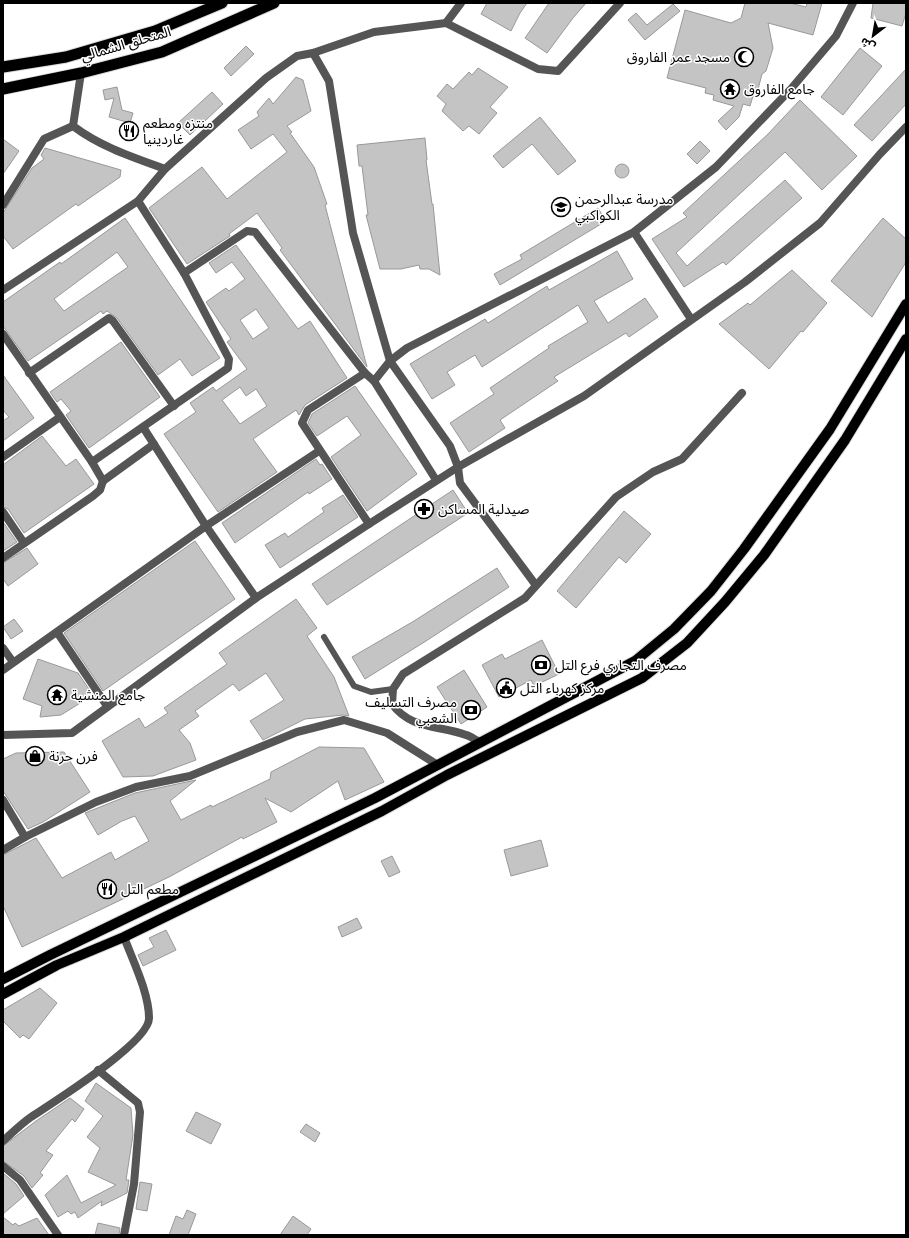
<svg xmlns="http://www.w3.org/2000/svg" width="909" height="1238" font-family="Karla,'Noto Sans Arabic',sans-serif">
	<style>
		.building { fill: #c4c4c4; stroke: #999; fill-rule: evenodd }
		.lines { fill: none; stroke-linecap: round; stroke-linejoin: round }
		.primary-casing { stroke: #dbdbdb; stroke-width: 12 }
		.trunk-casing { stroke: #dbdbdb; stroke-width: 13 }
		.service { stroke: #555; stroke-width: 6 }
		.minor { stroke: #555; stroke-width: 8 }
		.primary { stroke: #000; stroke-width: 10 }
		.trunk { stroke: #000; stroke-width: 11 }
		.labels { text-anchor: middle; dominant-baseline: central; stroke-width: 3; stroke-linejoin: round; paint-order: stroke }
		.street-label { font-size: 14px; fill: #000; stroke: #fff }
		.poi-label { font-size: 14px; fill: #000; stroke: #fff; text-anchor: start }
	</style>
	<rect width="100%" height="100%" fill="#fff"/>
	<!-- building -->
	<g class="building">
		<path d="M487,3h40l-7,10 -9,18 -30,-17z"/>
		<path d="M549,3h37l-13,15 -26,35 -22,-15z"/>
		<path d="M745,3h45l16,4 1,-4h15l-9,32 -45,-12 5,25 -7,23 -4,3 -6,23 -3,-1 -3,10 -7,-2 -4,13 -13,13 -8,-9 16,-15 -21,-6 1,-5 -9,-2 1,-5 -39,-10 18,-68 46,13 10,-5z"/>
		<path d="M873,3h33v10l-4,13 -31,-8z"/>
		<path d="M673,4l7,7 -35,29 -17,-20 8,-7 11,12z"/>
		<path d="M246,46l8,8 -23,22 -7,-8z"/>
		<path d="M860,48l22,18 -39,49 -22,-18z"/>
		<path d="M478,68l30,19 -18,20 7,6 -18,21 -10,-8 -6,5 -21,-20 4,-7 -9,-8 10,-12 6,5 16,-17 3,3z"/>
		<path d="M906,69v35l-34,37 -18,-16z"/>
		<path d="M296,77l7,3 8,31 -24,15 5,6 -2,1 24,34 13,37 -2,1 42,162 -87,-117 2,-2 -25,-35 -28,21 1,2 -43,28 -38,-56 53,-41 25,32 60,-47 -14,-18 -22,15 -13,-19 21,-14 -2,-4 12,-14 4,6z"/>
		<path d="M117,87l5,23 11,3 -3,10 -21,-6 5,-19 -9,2 -2,-10z"/>
		<path d="M212,92l11,12 -33,31 -12,-12z"/>
		<path d="M800,100l57,56 -35,34 -37,-38 -109,101 11,13 98,-86 17,18 -76,67 -3,-3 -39,25 -32,-48 35,-22 -4,-4 84,-78z"/>
		<path d="M540,117l36,44 -18,14 -26,-31 -29,24 -10,-12z"/>
		<path d="M425,138l2,22h-1l6,44h1l7,71 -11,-6h-9l-1,-4 -18,4h-21l-14,-54h2l-6,-49h-3l-2,-21z"/>
		<path d="M3,139l16,12 -16,23z"/>
		<path d="M700,141l10,10 -13,13 -10,-10z"/>
		<path d="M45,148l76,22 -1,7 -42,29 -2,-2 -63,45 -10,-13v-23l29,-45 12,-9 -3,-4z"/>
		<circle cx="622" cy="171" r="7"/>
		<path d="M598,208l8,13 -106,64 -6,-11 28,-15 -2,-4z"/>
		<path d="M125,218l95,140 -28,18 -12,-17 -22,16 -41,-57 -10,-7 -4,3 -2,-3 -73,50 -25,-35v-24l57,-40 1,2zM117,252l11,15 -64,44 -10,-12z"/>
		<path d="M883,218l23,21v23l-34,55 -41,-36z"/>
		<path d="M236,245l62,84 12,-8 37,57 -42,27 -6,10 -3,-5 -43,29 24,33 -59,40 -54,-78 32,-22 -6,-9 23,-16 3,4 31,-22 -20,-27 4,-3 -25,-37 20,-14 3,3 16,-12 -13,-17 -16,11 -7,-10zM256,309l13,19 -16,11 -13,-19zM240,387l6,9 10,-7 11,17 -27,18 -18,-24z"/>
		<path d="M617,251l16,28 -39,22 14,22 37,-25 13,19 -29,20 -3,-4 -72,44 4,4 -58,39 5,8 -36,24 -19,-29 44,-29 -4,-6 59,-40 -1,-2 40,-24 -10,-17 -96,62 -7,-12 -28,17 8,13 -23,14 -22,-35 75,-45 3,4 59,-37 2,4z"/>
		<path d="M792,270l35,33 -24,29 -2,-1 -32,38 -50,-45 29,-21 2,2z"/>
		<path d="M121,342l39,55 -71,51 -23,-33 5,-4 -10,-12 -4,3 -7,-10z"/>
		<path d="M3,375l31,43 -31,23v-20l6,-4 -6,-7z"/>
		<path d="M355,386l62,88 -50,37 -36,-54 30,-22 -14,-19 -30,20 -9,-13 4,-9z"/>
		<path d="M42,436l24,30 10,-7 18,25 -70,49 -16,-24 -5,-2v-42z"/>
		<path d="M316,459l4,6 2,-1 10,15 -23,15 -1,-2 -73,51 -13,-20z"/>
		<path d="M453,490l15,23 -141,92 -15,-21z"/>
		<path d="M343,495l15,22 -78,51 -15,-23 20,-12 3,4 36,-25 -2,-4z"/>
		<path d="M624,511l27,23 -25,29 -7,-6 -43,51 -19,-17z"/>
		<path d="M3,522l14,20 -14,9z"/>
		<path d="M195,541l40,58 -132,92 -39,-58z"/>
		<path d="M27,548l11,16 -30,22 -5,-7v-16z"/>
		<path d="M497,568l12,19 -83,54 -61,38 -13,-22 62,-36z"/>
		<path d="M296,599l21,29 -10,8 27,41 15,39 -6,-1 -38,4 -42,21 -13,-19 34,-21 -18,-27 -27,18 -6,-7 -38,27 4,5 -20,14 11,13 6,17 -43,16 -30,1 -21,-36 37,-23 6,10 23,-15 -4,-5 63,-44 -8,-11z"/>
		<path d="M14,619l9,12 -12,8 -8,-12z"/>
		<path d="M542,640l17,34 -25,12 -3,-6 -32,17 -17,-32 20,-11 3,5z"/>
		<path d="M38,659l40,14 15,22 -32,20 -21,2 2,-11 -19,-7z"/>
		<path d="M464,670l23,37 -26,17 -24,-37z"/>
		<path d="M319,747l45,1 20,34 -39,18 -7,-19 -47,31 -26,-14 12,24 -34,17 -1,-2 -73,40 -147,70 -19,-41v-51l33,-17 26,40 49,-26 4,8 34,-19 -14,-25 -13,5 -24,14 -13,-22 50,-20 61,-13 -26,21 11,19 30,-15 1,2 58,-28 1,-7z"/>
		<path d="M64,752l26,40 -47,30 -15,7 -25,-38v-32l13,-6z"/>
		<path d="M541,840l7,26 -37,10 -7,-26z"/>
		<path d="M392,856l8,16 -11,5 -8,-16z"/>
		<path d="M357,918l5,10 -20,9 -4,-10z"/>
		<path d="M166,930l10,20 -33,16 -5,-11 16,-8 -5,-9z"/>
		<path d="M40,988l17,15 -28,36 -6,-4 -3,3 -17,-17v-11z"/>
		<path d="M96,1083l35,25 2,27 -7,45h3l-2,13 -26,13 1,-5 -24,17 -3,-6 -4,2 -3,-3 -10,6 -13,-22 22,-20 14,28 35,-18 -28,-13 12,-24 -13,-11 16,-21 -18,-15z"/>
		<path d="M70,1098l14,11 -9,13 -3,-3 -26,32 7,4 -13,18 3,2 -11,13 -8,-12 -21,-15v-15l33,-25z"/>
		<path d="M196,1112l25,12 -10,20 -25,-13z"/>
		<path d="M306,1124l14,9 -5,9 -15,-10z"/>
		<path d="M3,1173l13,11 8,12 -21,18z"/>
		<path d="M140,1182l12,2 -5,27 -11,-2z"/>
		<path d="M187,1210l9,4 -8,21h-19l7,-19 7,3z"/>
		<path d="M293,1216l18,13 -4,6h-27z"/>
		<path d="M3,1217l10,8 2,-2 4,3 18,-8 12,17h-46z"/>
		<path d="M98,1223l22,5 -1,7h-24z"/>
	</g>
	<g class="lines">
		<!-- primary casing -->
		<g class="primary-casing">
			<g id="primary">
				<path d="M3,979l47,-24 325,-157 260,-137 39,-32 37,-38 33,-42 86,-120 76,-125"/>
				<path d="M3,994l54,-29 67,-28 258,-126 65,-36 195,-97 45,-35 38,-41 39,-47 81,-115 61,-101"/>
			</g>
		</g>
		<!-- trunk casing -->
		<g class="trunk-casing">
			<g id="trunk">
				<path d="M3,67l63,-10 89,-26 67,-28"/>
				<path d="M3,89l78,-16 81,-21 112,-49"/>
			</g>
		</g>
		<!-- service -->
		<path class="service" d="M324,637l30,49 17,6 22,-3"/>
		<!-- minor -->
		<g class="minor">
			<path d="M446,23l92,46 20,2 62,-68"/>
			<path d="M313,53l16,28 24,152 37,128 60,85 8,21 2,16 75,101"/>
			<path d="M81,73l-8,53c28,21 59,31 92,43"/>
			<path d="M3,205l41,-66 29,-13"/>
			<path d="M634,232l57,87"/>
			<path d="M184,273l63,-42 8,1 110,141 9,8 62,99"/>
			<path d="M3,290l135,-89 27,-32 101,-91 31,-22 16,-3 61,-21 72,-9 15,-20"/>
			<path d="M3,334l89,128 136,-94 1,-9 -45,-86 -46,-72"/>
			<path d="M29,373l80,-55 4,3 61,85"/>
			<path d="M365,373l-57,37 -6,13 67,101"/>
			<path d="M374,381l16,-20 17,-13 227,-116 82,-65 74,-77 46,-54 17,-33"/>
			<path d="M143,427l63,99 50,72"/>
			<path d="M3,457l57,-40"/>
			<path d="M92,462l11,19"/>
			<path d="M3,512l21,31"/>
			<path d="M3,558l90,-62 7,-6 3,-9 51,-37"/>
			<path d="M57,632l50,74"/>
			<path d="M3,648l10,14"/>
			<path d="M3,670l203,-144 113,-75"/>
			<path d="M3,735l69,-2 184,-135 113,-74 89,-57 126,-71 161,-114 75,-59 60,-69 26,-27"/>
			<path d="M480,742c-5,-2 -9,-6 -14,-7 -27,-10 -55,-5 -74,-31l1,-15 10,-15 122,-76 91,-101 37,-25 29,-13 60,-66"/>
			<path d="M3,800l22,37"/>
			<path d="M3,850l22,-13 71,-35 40,-15 54,-11 107,-44 47,-12 43,13 49,31"/>
			<path d="M98,1070l40,33 2,9 -6,72 -10,51"/>
			<path d="M3,1141c9,-8 18,-17 28,-24 21,-14 119,-75 118,-99 0,-25 -16,-57 -25,-81"/>
			<path d="M3,1166l17,14 38,55"/>
		</g>
		<!-- primary -->
		<use href="#primary" class="primary"/>
		<!-- trunk -->
		<use href="#trunk" class="trunk"/>
	</g>
	<!-- icons -->
	<defs>
		<g id="mosque-ring" transform="scale(1)"><circle r="9.5" fill="#fff" stroke="#000" stroke-width="1.5"/><path d="M3.5-4.9A6 6 0 1 0 3.5 4.9A5 5 0 1 1 3.5-4.9Z" fill="#000"/></g>
		<g id="temple-ring" transform="scale(1)"><circle r="9.5" fill="#fff" stroke="#000" stroke-width="1.5"/><path d="M0-6L5-2H3V0L6.5 2.5H4V6H1.5V3h-3V6H-4V2.5H-6.5L-3 0V-2H-5Z" fill="#000"/></g>
		<g id="restaurant-ring" transform="scale(1)"><circle r="9.5" fill="#fff" stroke="#000" stroke-width="1.5"/><path d="M-5-6h1v4h1v-4h1v4h1v-4h1v5L-1.5 .5V6h-2V.5L-5-1ZM5-6V6H3V1.5H1.5Q1.5-4 5-6Z" fill="#000"/></g>
		<g id="school-ring" transform="scale(1)"><circle r="9.5" fill="#fff" stroke="#000" stroke-width="1.5"/><path d="M0-5L7-2L0 1L-7-2ZM-4 1L0 2.5L4 1V4Q0 6-4 4Z" fill="#000"/></g>
		<g id="pharmacy-ring" transform="scale(1)"><circle r="9.5" fill="#fff" stroke="#000" stroke-width="1.5"/><path d="M-2-6h4v4h4v4h-4v4h-4v-4h-4v-4h4Z" fill="#000"/></g>
		<g id="bank-ring" transform="scale(1)"><circle r="9.5" fill="#fff" stroke="#000" stroke-width="1.5"/><path d="M-6-4H6V4H-6ZM0-2.3a2.3 2.3 0 1 0 0 4.6a2.3 2.3 0 1 0 0-4.6Z" fill="#000"/></g>
		<g id="civic-ring" transform="scale(1)"><circle r="9.5" fill="#fff" stroke="#000" stroke-width="1.5"/><path d="M-.6-6.5H3V-4.5H.6V-3L4-1V1h2V6H-6V1h2V-1L-.6-3ZM-1.2 2.5V6h2.4V2.5Z" fill="#000"/></g>
		<g id="shop-ring" transform="scale(1)"><circle r="9.5" fill="#fff" stroke="#000" stroke-width="1.5"/><path d="M-5-2.5h2.3a2.7 3.5 0 0 1 5.4 0H5L5.5 6h-11ZM-1.5-2.5h3a1.5 2.3 0 0 0-3 0Z" fill="#000"/></g>
	</defs>
	<g fill-rule="evenodd">
		<use href="#mosque-ring" x="744" y="57"/>
		<use href="#temple-ring" x="730" y="89"/>
		<use href="#restaurant-ring" x="129" y="131"/>
		<use href="#school-ring" x="561" y="207"/>
		<use href="#pharmacy-ring" x="424" y="509"/>
		<use href="#bank-ring" x="541" y="665"/>
		<use href="#civic-ring" x="506" y="688"/>
		<use href="#temple-ring" x="57" y="695"/>
		<use href="#bank-ring" x="471" y="710"/>
		<use href="#shop-ring" x="35" y="756"/>
		<use href="#restaurant-ring" x="107" y="889"/>
	</g>
	<g class="labels">
		<!-- street labels -->
		<g class="street-label">
			<text transform="translate(126 44) rotate(-16)">المتحلق الشمالي</text>
		</g>
		<!-- poi labels -->
		<g class="poi-label">
			<text x="730" y="57" text-anchor="end">مسجد عمر الفاروق</text>
			<text x="744" y="89">جامع الفاروق</text>
			<text x="143" y="123">منتزه ومطعم<tspan x="143" dy="16">غاردينيا</tspan></text>
			<text x="575" y="199">مدرسة عبدالرحمن<tspan x="575" dy="16">الكواكبي</tspan></text>
			<text x="438" y="509">صيدلية المساكن</text>
			<text x="555" y="665">مصرف التجاري فرع التل</text>
			<text x="520" y="688">مركز كهرباء التل</text>
			<text x="71" y="695">جامع المنشية</text>
			<text x="457" y="702" text-anchor="end">مصرف التسليف<tspan x="457" dy="16">الشعبي</tspan></text>
			<text x="49" y="756">فرن حرنة</text>
			<text x="121" y="889">مطعم التل</text>
		</g>
	</g>
	<!-- border -->
	<rect width="909" height="1238" fill="none" stroke="#000000" stroke-width="8"/>
	<!-- north arrow -->
	<g transform="translate(873 36) rotate(211)" stroke="#ffffff" stroke-width="3" paint-order="stroke">
	<path d="M0-3L7 15L0 10L-7 15Z" fill="#000000"/>
	<text y="-6" font-size="11" font-weight="bold" text-anchor="middle" fill="#000000">ش</text>
	</g>
</svg>
